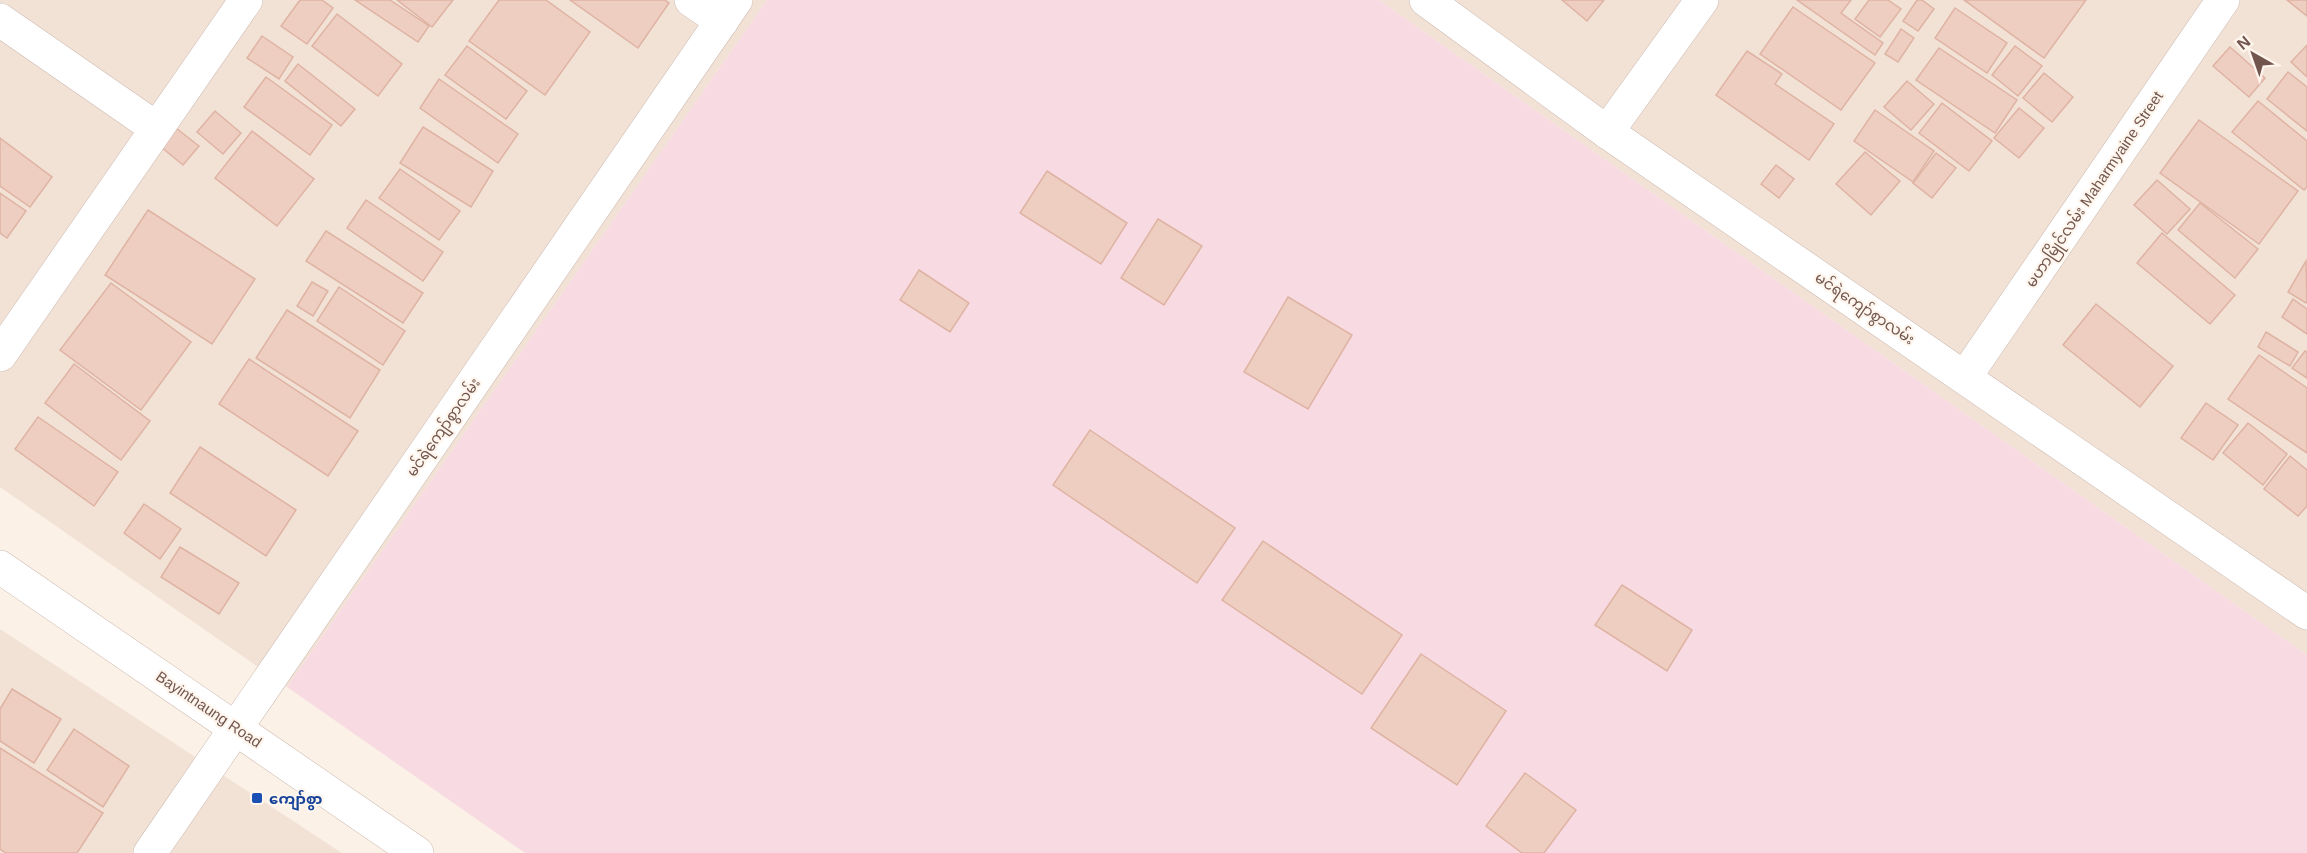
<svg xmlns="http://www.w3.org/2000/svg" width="2307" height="853" font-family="Helvetica,'Noto Sans Myanmar',sans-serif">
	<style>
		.residential { fill: #f2e2d6 }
		.medical { fill: #f8dbe2 }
		.building { fill: #eecec1; stroke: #dfb3a3; stroke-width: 1.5 }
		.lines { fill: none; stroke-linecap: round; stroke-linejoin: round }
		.minor-casing { stroke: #cebab1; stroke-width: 34 }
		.tertiary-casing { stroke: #cebab1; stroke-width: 34 }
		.minor { stroke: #fff; stroke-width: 33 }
		.tertiary { stroke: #fff; stroke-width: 33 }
		.transit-dot { fill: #1a4fb4; stroke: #fef5ed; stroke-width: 2 }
		.labels { text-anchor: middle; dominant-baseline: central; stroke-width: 4.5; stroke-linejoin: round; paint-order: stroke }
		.street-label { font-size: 15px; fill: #72564e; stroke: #fef5ed }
		.transit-label { font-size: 15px; font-weight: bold; fill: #164399; stroke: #fef5ed; text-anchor: start }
	</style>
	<rect width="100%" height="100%" fill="#fbf1e7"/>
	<!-- residential -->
	<g class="residential">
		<path d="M0,0h767l-480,687 -287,-200z"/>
		<path d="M1379,0h928v655z"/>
		<path d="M0,629l342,224h-342z"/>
	</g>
	<!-- medical -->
	<path class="medical" d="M767,0h612l928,655v198h-1782l-238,-166z"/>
	<!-- building -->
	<g class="building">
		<path d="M300,0h22l11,8 -26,36 -26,-18z"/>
		<path d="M355,0h35l39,26 -11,16z"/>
		<path d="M397,0h56l-21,27z"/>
		<path d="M499,0h47l44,32 -45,63 -76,-54z"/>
		<path d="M570,0h95l4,3 -31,45z"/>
		<path d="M1562,0h42l-17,21z"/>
		<path d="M1797,0h54l-10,13 42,30 -8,12z"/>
		<path d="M1869,0h19l13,9 -21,28 -25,-18z"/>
		<path d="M1917,0h5l12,9 -16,22 -15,-10z"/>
		<path d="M1964,0h122l-42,58z"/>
		<path d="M2287,0h20v16z"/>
		<path d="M1793,7l82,56 -34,47 -81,-56z"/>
		<path d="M1955,8l52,35 -20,30 -52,-35z"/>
		<path d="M337,14l65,50 -24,32 -66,-50z"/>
		<path d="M1901,29l13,9 -16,24 -13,-8z"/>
		<path d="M262,36l31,21 -14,22 -32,-21z"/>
		<path d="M2307,45v32l-16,-15z"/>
		<path d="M467,46l60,45 -21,28 -61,-44z"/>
		<path d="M2015,46l27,20 -24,30 -26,-21z"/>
		<path d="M2230,47l35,31 -16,19 -36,-31z"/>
		<path d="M1939,48l78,52 -22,33 -79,-53z"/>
		<path d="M1747,51l35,23 -7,10 59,40 -25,36 -93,-65z"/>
		<path d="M298,64l57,45 -14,17 -56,-45z"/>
		<path d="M2288,72l19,15v44l-40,-32z"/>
		<path d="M2044,73l29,24 -21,25 -29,-24z"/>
		<path d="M266,77l66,48 -22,30 -66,-48z"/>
		<path d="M439,79l79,55 -20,29 -78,-55z"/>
		<path d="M1907,81l27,23 -23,26 -27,-23z"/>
		<path d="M2258,101l49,40v46l-3,3 -72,-58z"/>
		<path d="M1942,103l50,38 -23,30 -50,-38z"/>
		<path d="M2019,108l25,20 -25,30 -25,-20z"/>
		<path d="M1875,110l59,41 -21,31 -59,-41z"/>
		<path d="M215,111l26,22 -18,21 -26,-22z"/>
		<path d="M2199,120l99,71 -39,53 -99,-71z"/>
		<path d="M423,127l70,44 -22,36 -71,-44z"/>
		<path d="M176,128l23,18 -16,19 -22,-18z"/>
		<path d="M252,131l62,48 -37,47 -62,-48z"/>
		<path d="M0,138l52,39 -22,30 -30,-21z"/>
		<path d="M1865,152l35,29 -29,34 -35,-31z"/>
		<path d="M1936,153l20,15 -24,30 -19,-15z"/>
		<path d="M1776,165l18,14 -15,19 -18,-14z"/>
		<path d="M400,169l60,42 -21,29 -60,-42z"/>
		<path d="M1047,171l80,52 -26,41 -81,-51z"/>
		<path d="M2157,180l33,29 -23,25 -33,-29z"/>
		<path d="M0,193l26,18 -19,27 -7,-5z"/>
		<path d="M366,200l77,52 -20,29 -76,-53z"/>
		<path d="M2200,203l58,46 -23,29 -57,-48z"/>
		<path d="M148,210l107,69 -43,65 -107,-69z"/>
		<path d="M1158,219l44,27 -38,59 -43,-27z"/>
		<path d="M326,231l97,62 -20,30 -97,-62z"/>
		<path d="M2162,233l73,62 -25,29 -73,-61z"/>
		<path d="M2306,261l1,41 -1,1 -18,-11z"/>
		<path d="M919,270l50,33 -19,29 -50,-32z"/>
		<path d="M312,282l16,9 -15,25 -16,-10z"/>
		<path d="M111,283l80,59 -50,68 -81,-60z"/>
		<path d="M339,287l66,44 -22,34 -66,-44z"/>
		<path d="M1288,297l64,38 -44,74 -64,-37z"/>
		<path d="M2293,299l14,10v25l-25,-17z"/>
		<path d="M2096,304l77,62 -33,41 -77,-62z"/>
		<path d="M287,310l93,60 -30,48 -94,-60z"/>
		<path d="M2266,332l32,20 -8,14 -32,-19z"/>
		<path d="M2305,351l2,1v26l-15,-10z"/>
		<path d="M2259,355l48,33v65l-79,-54z"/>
		<path d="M249,359l109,72 -30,45 -109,-72z"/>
		<path d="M74,364l76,57 -29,39 -76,-57z"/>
		<path d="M2206,403l32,22 -25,35 -32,-22z"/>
		<path d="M38,417l80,55 -24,34 -79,-57z"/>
		<path d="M2248,423l39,31 -24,31 -40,-32z"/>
		<path d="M1090,430l145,98 -38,55 -144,-98z"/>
		<path d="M200,447l96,63 -30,46 -96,-63z"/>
		<path d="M2290,456l17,14v36l-9,10 -34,-27z"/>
		<path d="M144,504l37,25 -21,30 -36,-26z"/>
		<path d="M1263,541l139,94 -40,59 -140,-94z"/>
		<path d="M180,547l59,36 -20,31 -58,-37z"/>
		<path d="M1622,585l70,45 -25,41 -72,-46z"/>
		<path d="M1421,654l85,57 -49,74 -86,-57z"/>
		<path d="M12,689l49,30 -27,44 -34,-22v-32z"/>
		<path d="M74,729l55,37 -26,41 -56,-37z"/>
		<path d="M0,748l103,65 -26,40h-71l-6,-4z"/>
		<path d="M1525,773l51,37 -32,43h-22l-36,-27z"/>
	</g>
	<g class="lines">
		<!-- minor casing -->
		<g class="minor-casing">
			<g id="minor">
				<path d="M691,0l31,21"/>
				<path d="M1426,0l181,132 700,481"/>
				<path d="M0,20l156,108"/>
				<path d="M1607,132l95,-132"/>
				<path d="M0,355l246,-355"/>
				<path d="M1965,377l258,-377"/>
				<path d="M150,853l586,-853"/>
			</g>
		</g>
		<!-- tertiary casing -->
		<g class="tertiary-casing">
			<path id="tertiary" d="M0,567l417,286"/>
		</g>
		<!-- minor -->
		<use href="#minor" class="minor"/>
		<!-- tertiary -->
		<use href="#tertiary" class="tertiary"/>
	</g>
	<!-- markers -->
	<rect class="transit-dot" x="251" y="792" width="12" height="12" rx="3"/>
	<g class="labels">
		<!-- street labels -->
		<g class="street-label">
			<text transform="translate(2094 189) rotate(-56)">မဟာမြိုင်လမ်း Maharmyaine Street</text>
			<text transform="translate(1865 308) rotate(34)">မင်ရဲကျော်စွာလမ်း</text>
			<text transform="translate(443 427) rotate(-55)">မင်ရဲကျော်စွာလမ်း</text>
			<text transform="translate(209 709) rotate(34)">Bayintnaung Road</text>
		</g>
		<!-- transit labels -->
		<g class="transit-label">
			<text x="269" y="798">ကျော်စွာ</text>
		</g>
	</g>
	<!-- north arrow -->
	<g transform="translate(2253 54) rotate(320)" stroke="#fef5ed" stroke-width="4.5" paint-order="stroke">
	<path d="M0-4.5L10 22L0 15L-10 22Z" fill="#72564e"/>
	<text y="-9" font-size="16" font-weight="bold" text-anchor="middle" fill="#72564e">N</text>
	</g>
</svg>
